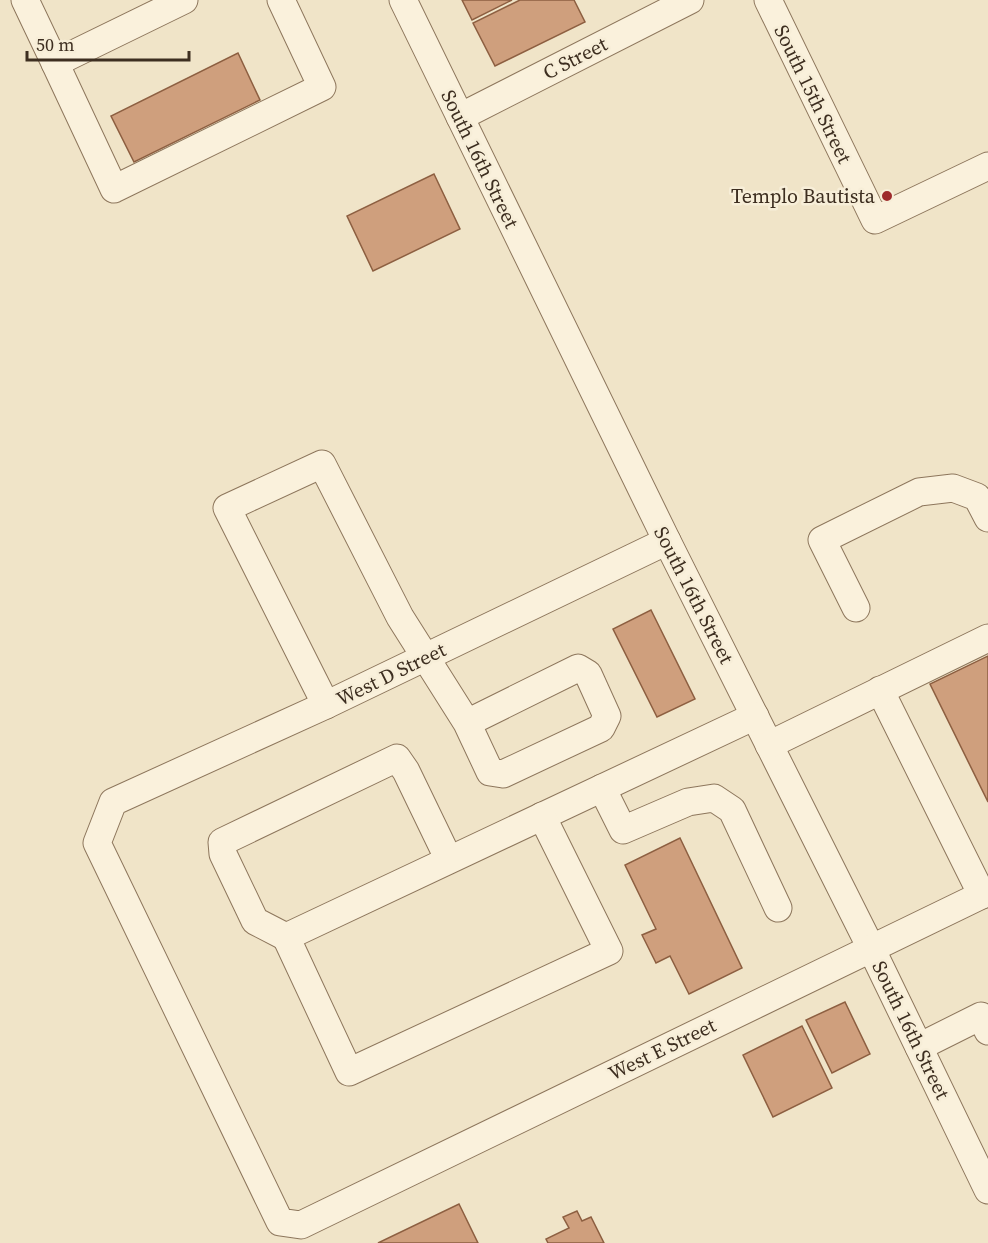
<svg xmlns="http://www.w3.org/2000/svg" width="988" height="1243" font-family="'Source Serif 4',serif">
	<style>
		.building { fill: #cf9f7d; stroke: #8d5f41; stroke-width: 1.5 }
		.lines { fill: none; stroke-linecap: round; stroke-linejoin: round }
		.minor-casing { stroke: #8d765c; stroke-width: 29 }
		.minor { stroke: #faf1dc; stroke-width: 27 }
		.poi-dot { fill: #9e2a2b; stroke: #f7eed8; stroke-width: 2 }
		.labels { text-anchor: middle; dominant-baseline: central; stroke-width: 5; stroke-linejoin: round; paint-order: stroke }
		.street-label { font-size: 20px; fill: #3d2e20; stroke: #f7eed8 }
		.poi-label { font-size: 20px; fill: #3d2e20; stroke: #f7eed8; text-anchor: end }
	</style>
	<rect width="100%" height="100%" fill="#f0e4c8"/>
	<!-- building -->
	<g class="building">
		<path d="M462,0h50l-40,20z"/>
		<path d="M520,0h54l11,22 -90,44 -22,-43z"/>
		<path d="M238,53l22,47 -126,62 -23,-46z"/>
		<path d="M434,174l26,55 -87,42 -26,-55z"/>
		<path d="M651,610l44,89 -38,18 -44,-88z"/>
		<path d="M988,656v146l-58,-118z"/>
		<path d="M680,838l62,130 -53,26 -19,-38 -14,7 -14,-28 14,-6 -31,-64z"/>
		<path d="M845,1002l25,52 -38,19 -26,-53z"/>
		<path d="M802,1026l30,62 -59,29 -30,-62z"/>
		<path d="M459,1204l19,39h-100z"/>
		<path d="M577,1211l5,10 9,-4 13,26h-56l-2,-4 23,-11 -6,-11z"/>
	</g>
	<g class="lines">
		<!-- minor casing -->
		<g class="minor-casing">
			<g id="minor">
				<path d="M25,0l30,63"/>
				<path d="M184,0l-129,63 59,126 208,-102 -41,-87"/>
				<path d="M403,0l264,541 204,407 117,242"/>
				<path d="M768,0l107,220 113,-54"/>
				<path d="M460,117l230,-117"/>
				<path d="M667,541l-341,164 -213,97 -16,41 183,379 21,3 687,-333"/>
				<path d="M856,608l-34,-68 97,-48 34,-4 24,9 11,21"/>
				<path d="M880,690l102,205"/>
				<path d="M326,705l-99,-197 95,-44 78,153 67,106 23,49 13,2 98,-46 6,-12 -19,-42 -10,-6 -111,55"/>
				<path d="M769,745l219,-107"/>
				<path d="M602,788l21,42 65,-28 26,-4 18,12 46,98"/>
				<path d="M449,860l-43,-89 -9,-13 -175,84 1,12 32,67 31,16 469,-221"/>
				<path d="M286,937l63,135 260,-121 -67,-135"/>
				<path d="M919,1047l62,-31 7,15"/>
			</g>
		</g>
		<!-- minor -->
		<use href="#minor" class="minor"/>
	</g>
	<!-- markers -->
	<circle class="poi-dot" cx="887" cy="196" r="6"/>
	<g class="labels">
		<!-- street labels -->
		<g class="street-label">
			<text transform="translate(575 58) rotate(-27)">C Street</text>
			<text transform="translate(813 94) rotate(64)">South 15th Street</text>
			<text transform="translate(480 159) rotate(64)">South 16th Street</text>
			<text transform="translate(694 595) rotate(63)">South 16th Street</text>
			<text transform="translate(391 674) rotate(-26)">West D Street</text>
			<text transform="translate(911 1030) rotate(64)">South 16th Street</text>
			<text transform="translate(662 1049) rotate(-26)">West E Street</text>
		</g>
		<!-- poi labels -->
		<g class="poi-label">
			<text x="875" y="196">Templo Bautista</text>
		</g>
	</g>
	<!-- scale -->
	<path d="M27 51v9h162v-9" fill="none" stroke="#3d2e20" stroke-width="3"/>
	<text x="36" y="51" font-size="18" fill="#3d2e20" stroke="#f7eed8" stroke-width="4.5" paint-order="stroke">50 m</text>
</svg>
